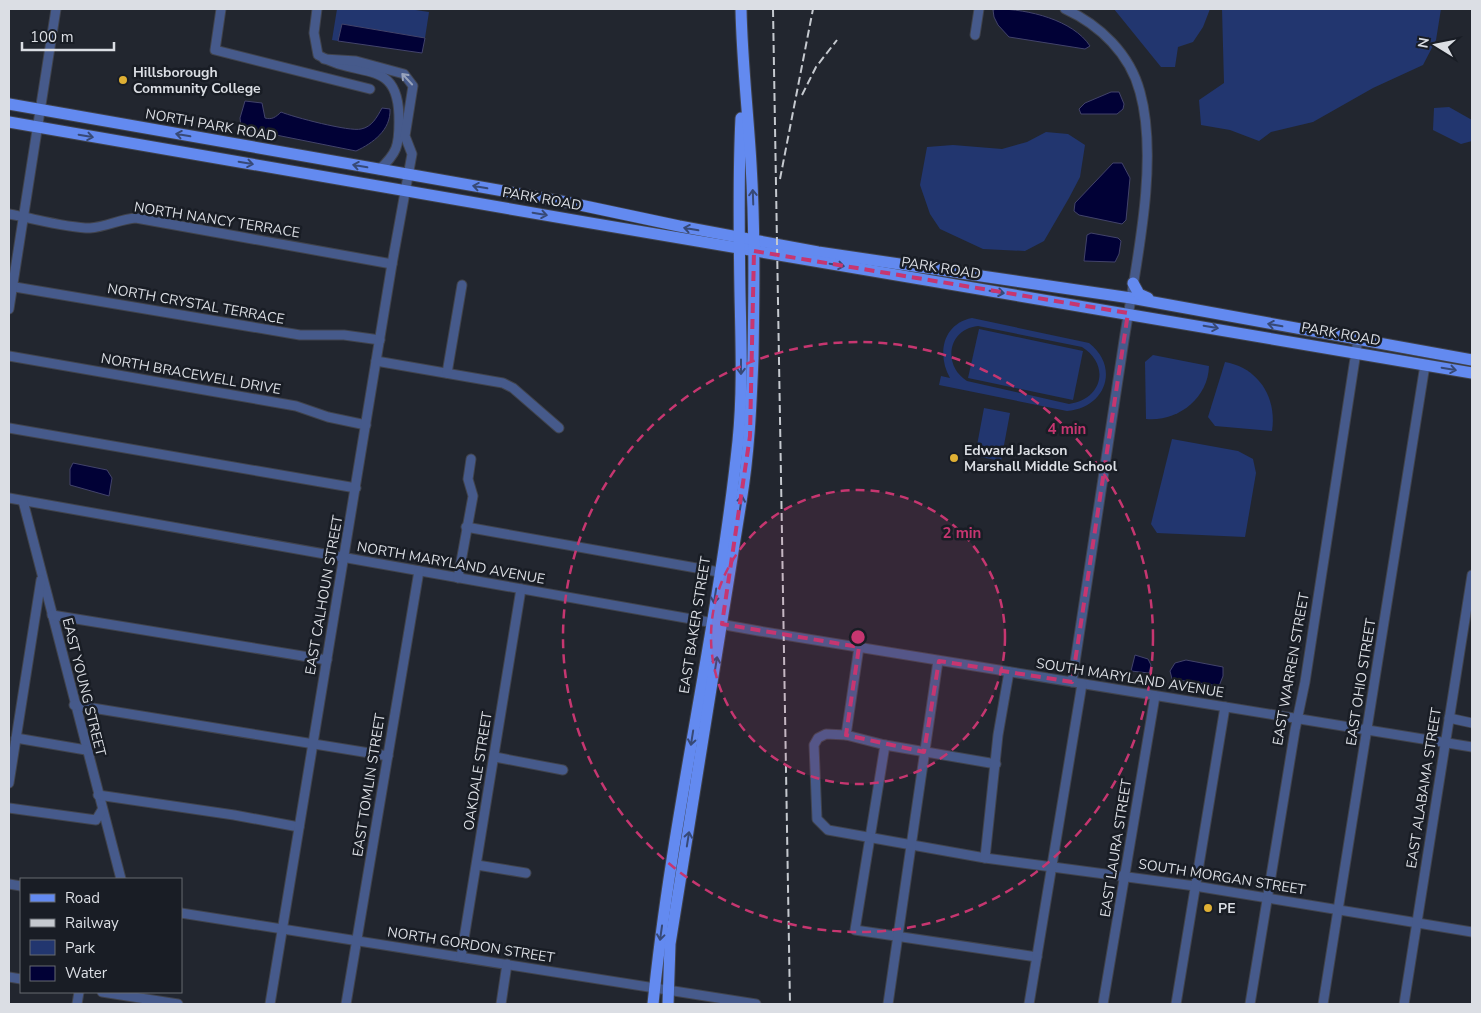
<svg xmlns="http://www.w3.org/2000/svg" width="1481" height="1013" font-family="'Nunito Sans',sans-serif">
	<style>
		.green { fill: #22366f; fill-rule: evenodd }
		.water { fill: #010136; stroke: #42436a }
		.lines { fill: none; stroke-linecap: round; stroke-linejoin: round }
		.minor-casing { stroke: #40434c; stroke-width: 11 }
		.major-casing { stroke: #40434c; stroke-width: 13 }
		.minor { stroke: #465a8b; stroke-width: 9 }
		.major { stroke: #638af0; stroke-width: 11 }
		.rail { stroke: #c5c9cf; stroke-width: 2; stroke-dasharray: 8 4; stroke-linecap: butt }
		.oneway { stroke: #98a3bc }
		.oneway2 { stroke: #374976 }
		.marked { fill: none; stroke: #c63670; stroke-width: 4; stroke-dasharray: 10 6; stroke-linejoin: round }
		.ring { fill: none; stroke: #c63670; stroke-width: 2.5; stroke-dasharray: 9 6 }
		.poi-dot { fill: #e0b034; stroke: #191d25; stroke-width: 2 }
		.labels { text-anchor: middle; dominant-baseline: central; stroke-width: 5; stroke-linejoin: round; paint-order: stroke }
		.poi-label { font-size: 14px; font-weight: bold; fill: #dbdee4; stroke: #191d25; text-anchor: start }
		.street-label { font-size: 14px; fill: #dbdee4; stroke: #191d25 }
		.centre { fill: #c63670; stroke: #191d25; stroke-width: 2.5 }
		.ring-label { font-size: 15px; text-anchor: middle; font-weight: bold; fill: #c63670; stroke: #191d25; stroke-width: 5; stroke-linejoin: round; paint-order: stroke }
	</style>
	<rect width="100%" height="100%" fill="#22262f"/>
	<!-- green -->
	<g class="green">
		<path d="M337,9h72l20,3 -4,26 -83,-14 -4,17 -6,-1z"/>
		<path d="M1114,9h96l-7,18 -10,15 -15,5 -3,20h-14z"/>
		<path d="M1222,9h219l-5,31 -13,25 -50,23 -60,34 -42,10 -12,9 -29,-11 -29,-5 -2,-25 25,-17z"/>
		<path d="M1449,107l23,13v21l-11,3 -28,-14 1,-22z"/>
		<path d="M1046,132l22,2 17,11 -5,32 -11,21 -25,43 -19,10 -42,-2 -43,-20 -10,-15 -10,-29 7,-38 26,-2 49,4 25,-7z"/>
		<path d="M972,318l117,25c31,24 17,65 -22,68l-128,-26 2,-9 9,2c-13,-23 -8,-54 22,-60zM978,326l104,21c29,18 20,53 -13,57l-102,-23c-25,-16 -19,-52 11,-55z"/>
		<path d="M979,329l104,22 -10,49 -105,-22z"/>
		<path d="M1153,355l56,11c-1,33 -32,56 -63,53l-1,-57z"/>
		<path d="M1225,362c34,6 52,36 47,69l-57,-5 -7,-9z"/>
		<path d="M984,408l26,5 -9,48 -26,-5z"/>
		<path d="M1172,439l66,12 15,8 3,14 -11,64 -88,-4 -6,-9z"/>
	</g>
	<!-- water -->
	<g class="water">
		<path d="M997,9c31,0 76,11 93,37l-5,3 -76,-12 -11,-12 -4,-8 -1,-7z"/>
		<path d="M342,24l83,14 -3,15 -84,-12z"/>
		<path d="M1111,92h8l5,12 -1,5 -6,5h-36l-2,-5 6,-6z"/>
		<path d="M245,101l17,2 3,15c7,2 11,-1 16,-6 12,5 69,20 80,17 11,-2 16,-12 21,-21l8,1c1,21 -17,34 -34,42l-115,-23 -1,-10z"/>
		<path d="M1113,163h9l8,15 -4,42 -4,4 -43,-9 -5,-4 1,-8z"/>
		<path d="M1091,233l27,5 3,3 -2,13 -4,8 -31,-1 3,-26z"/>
		<path d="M73,463l34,7 5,8 -3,18 -39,-11v-16z"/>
		<path d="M1135,655l13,4 3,6 -2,8 -18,-2z"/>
		<path d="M1186,660l37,7v9l-4,10 -47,-7 -2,-8 5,-8z"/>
	</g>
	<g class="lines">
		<!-- minor casing -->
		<g class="minor-casing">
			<g id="minor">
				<path d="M221,9l-6,41 155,39"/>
				<path d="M317,9l-3,24 4,22c42,25 82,1 81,67 0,24 -2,31 -20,48"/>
				<path d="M1065,9c35,16 65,45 75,83 20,72 -6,181 -17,255 -17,112 -34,223 -51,335"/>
				<path d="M975,35l4,-26"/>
				<path d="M9,214c23,4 58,14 81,14 16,-1 30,-9 46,-10l256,46"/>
				<path d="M9,286l291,49h44l36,5"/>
				<path d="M9,309l47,-300"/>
				<path d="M9,356l287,50 32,11 38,8"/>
				<path d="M376,361l127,22 10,5 46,40"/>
				<path d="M447,373l15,-88"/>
				<path d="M9,428l347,60"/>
				<path d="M9,498l750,133 713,116"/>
				<path d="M23,501l98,378"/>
				<path d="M466,527l253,45"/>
				<path d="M458,578l15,-82 -5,-17 3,-20"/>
				<path d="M52,615l275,45"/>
				<path d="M74,705l314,51"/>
				<path d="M1449,718l23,5"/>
				<path d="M846,735l13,-88"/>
				<path d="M16,738l70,12"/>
				<path d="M885,745l-30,185 182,27"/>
				<path d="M495,757l68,13"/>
				<path d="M996,764l-111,-19 -39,-10 -20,-1 -8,4 -4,7 3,74 11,11 157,28 210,28 277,46"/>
				<path d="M9,783l32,-203"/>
				<path d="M98,795l136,20 65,12"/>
				<path d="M9,808l87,12 6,-10"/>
				<path d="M985,858l13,-123 11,-63"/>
				<path d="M477,865l49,8"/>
				<path d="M9,884l12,2"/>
				<path d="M181,913l575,91"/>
				<path d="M461,957l60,-368"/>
				<path d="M9,977l12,2"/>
				<path d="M102,992l76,12"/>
				<path d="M77,1004l2,-12"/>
				<path d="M270,1004l122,-740 20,-110 -7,-18 8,-50 -9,-12 -48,-13 -32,-2"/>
				<path d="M346,1004l73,-433"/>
				<path d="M501,1004l6,-40"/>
				<path d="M888,1004l50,-343"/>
				<path d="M1029,1004l53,-320"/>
				<path d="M1103,1004l52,-308"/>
				<path d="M1176,1004l49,-297"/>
				<path d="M1250,1004l45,-274 10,-48 53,-343"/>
				<path d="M1323,1004l102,-639"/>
				<path d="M1404,1004l68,-429"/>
			</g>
		</g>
		<!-- major casing -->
		<g class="major-casing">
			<g id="major">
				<path d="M9,104l557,98 113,24 139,26 313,46 341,62"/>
				<path d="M9,122c487,87 976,166 1463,251"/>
				<path d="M1133,283l6,11 9,4"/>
				<path d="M653,1004c19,-189 65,-374 85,-563 5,-49 3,-99 2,-148 -1,-59 -2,-117 1,-175"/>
				<path d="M668,1004l2,-60 71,-442c8,-48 10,-95 12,-144 1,-64 2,-129 -2,-194 -3,-52 -9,-103 -10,-155"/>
			</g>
		</g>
		<!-- minor -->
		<use href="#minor" class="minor"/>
		<!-- major -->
		<use href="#major" class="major"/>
		<!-- rail -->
		<g class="rail">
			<path d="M773,9l17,995"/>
			<path d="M802,95l14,-28 21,-27"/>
			<path d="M780,179l33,-170"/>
		</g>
	</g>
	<!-- one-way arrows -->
	<defs><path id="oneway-shaft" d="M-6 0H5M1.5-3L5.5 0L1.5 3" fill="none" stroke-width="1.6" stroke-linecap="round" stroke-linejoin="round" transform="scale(1.25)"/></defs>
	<use class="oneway" href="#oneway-shaft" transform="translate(407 79) rotate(-133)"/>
	<g class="oneway2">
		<use href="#oneway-shaft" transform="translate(183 135) rotate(-170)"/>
		<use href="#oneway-shaft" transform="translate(86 136) rotate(10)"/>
		<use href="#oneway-shaft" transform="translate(246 163) rotate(10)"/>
		<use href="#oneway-shaft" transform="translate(360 166) rotate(-170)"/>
		<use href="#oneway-shaft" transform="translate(480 187) rotate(-170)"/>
		<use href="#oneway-shaft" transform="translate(753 197) rotate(-92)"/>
		<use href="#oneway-shaft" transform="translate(540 214) rotate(10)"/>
		<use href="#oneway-shaft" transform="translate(691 229) rotate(-170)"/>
		<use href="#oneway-shaft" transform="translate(837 265) rotate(10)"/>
		<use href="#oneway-shaft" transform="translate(997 292) rotate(9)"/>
		<use href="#oneway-shaft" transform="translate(1275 325) rotate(-170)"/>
		<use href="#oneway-shaft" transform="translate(1211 327) rotate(10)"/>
		<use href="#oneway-shaft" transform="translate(741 367) rotate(90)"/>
		<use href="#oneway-shaft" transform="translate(1449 369) rotate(10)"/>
		<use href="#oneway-shaft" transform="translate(741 503) rotate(-81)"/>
		<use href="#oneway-shaft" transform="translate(715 596) rotate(99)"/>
		<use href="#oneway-shaft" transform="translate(716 664) rotate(-81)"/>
		<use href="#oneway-shaft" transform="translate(692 738) rotate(99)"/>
		<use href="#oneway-shaft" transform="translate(688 839) rotate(-81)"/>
		<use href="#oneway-shaft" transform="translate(661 933) rotate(98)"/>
	</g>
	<!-- marked area -->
	<path class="marked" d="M754,251l374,62 -56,369 -133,-21 -15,91 -78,-17 13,-88 -137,-23 28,-188z"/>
	<!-- distance rings -->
	<circle cx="858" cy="637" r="147" fill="#c63670" fill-opacity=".12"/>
	<g class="ring">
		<circle cx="858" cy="637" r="147"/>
		<circle cx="858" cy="637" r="295"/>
	</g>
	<!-- markers -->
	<g class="poi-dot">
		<circle cx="123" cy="80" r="5"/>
		<circle cx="954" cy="458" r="5"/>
		<circle cx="1208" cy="908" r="5"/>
	</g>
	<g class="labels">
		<!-- poi labels -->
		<g class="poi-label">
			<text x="133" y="72">Hillsborough<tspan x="133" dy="16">Community College</tspan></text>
			<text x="964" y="450">Edward Jackson<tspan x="964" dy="16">Marshall Middle School</tspan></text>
			<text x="1218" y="908">PE</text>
		</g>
		<!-- street labels -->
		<g class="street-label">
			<text transform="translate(211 125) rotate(10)">NORTH PARK ROAD</text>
			<text transform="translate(542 199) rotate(10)">PARK ROAD</text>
			<text transform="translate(217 220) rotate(9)">NORTH NANCY TERRACE</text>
			<text transform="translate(941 268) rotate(9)">PARK ROAD</text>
			<text transform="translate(196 304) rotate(10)">NORTH CRYSTAL TERRACE</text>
			<text transform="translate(1341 334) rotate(10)">PARK ROAD</text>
			<text transform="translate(191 374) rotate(10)">NORTH BRACEWELL DRIVE</text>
			<text transform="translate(451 563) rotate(10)">NORTH MARYLAND AVENUE</text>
			<text transform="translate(324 595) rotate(-80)">EAST CALHOUN STREET</text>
			<text transform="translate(695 625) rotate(-81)">EAST BAKER STREET</text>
			<text transform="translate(1291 669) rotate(-80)">EAST WARREN STREET</text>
			<text transform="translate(1130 678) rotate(9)">SOUTH MARYLAND AVENUE</text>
			<text transform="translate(1361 682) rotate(-81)">EAST OHIO STREET</text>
			<text transform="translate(84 687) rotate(76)">EAST YOUNG STREET</text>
			<text transform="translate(478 771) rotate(-81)">OAKDALE STREET</text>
			<text transform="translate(369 785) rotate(-81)">EAST TOMLIN STREET</text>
			<text transform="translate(1424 788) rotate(-81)">EAST ALABAMA STREET</text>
			<text transform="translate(1116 848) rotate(-81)">EAST LAURA STREET</text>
			<text transform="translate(1222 877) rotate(9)">SOUTH MORGAN STREET</text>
			<text transform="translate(471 945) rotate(9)">NORTH GORDON STREET</text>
		</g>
	</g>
	<circle cx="858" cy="637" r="8" class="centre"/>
	<g class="ring-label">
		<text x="1067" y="434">4 min</text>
		<text x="962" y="538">2 min</text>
	</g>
	<!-- border -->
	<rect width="1481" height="1013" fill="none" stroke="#dbdee4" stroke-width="20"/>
	<!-- legend -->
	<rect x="20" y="878" width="162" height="115" fill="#191d25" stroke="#676a71"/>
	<rect x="30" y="894" width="25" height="8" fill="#638af0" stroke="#676a71"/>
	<text x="65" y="903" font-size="15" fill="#dbdee4">Road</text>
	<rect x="30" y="919" width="25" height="8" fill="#c5c9cf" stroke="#676a71"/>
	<text x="65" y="928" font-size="15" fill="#dbdee4">Railway</text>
	<rect x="30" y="940" width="25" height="15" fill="#22366f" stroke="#676a71"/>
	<text x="65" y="953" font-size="15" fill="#dbdee4">Park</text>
	<rect x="30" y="966" width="25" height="15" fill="#010136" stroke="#676a71"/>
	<text x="65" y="978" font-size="15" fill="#dbdee4">Water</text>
	<!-- north arrow -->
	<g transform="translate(1436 45) rotate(280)" stroke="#191d25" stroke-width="4" paint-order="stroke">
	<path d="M0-4L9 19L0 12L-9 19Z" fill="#dbdee4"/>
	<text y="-8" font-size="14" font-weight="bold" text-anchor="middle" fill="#dbdee4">N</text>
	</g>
	<!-- scale -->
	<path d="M22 42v8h92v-8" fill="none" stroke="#dbdee4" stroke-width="2.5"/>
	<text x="30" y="42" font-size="15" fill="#dbdee4" stroke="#191d25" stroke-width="4" paint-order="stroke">100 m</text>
</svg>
